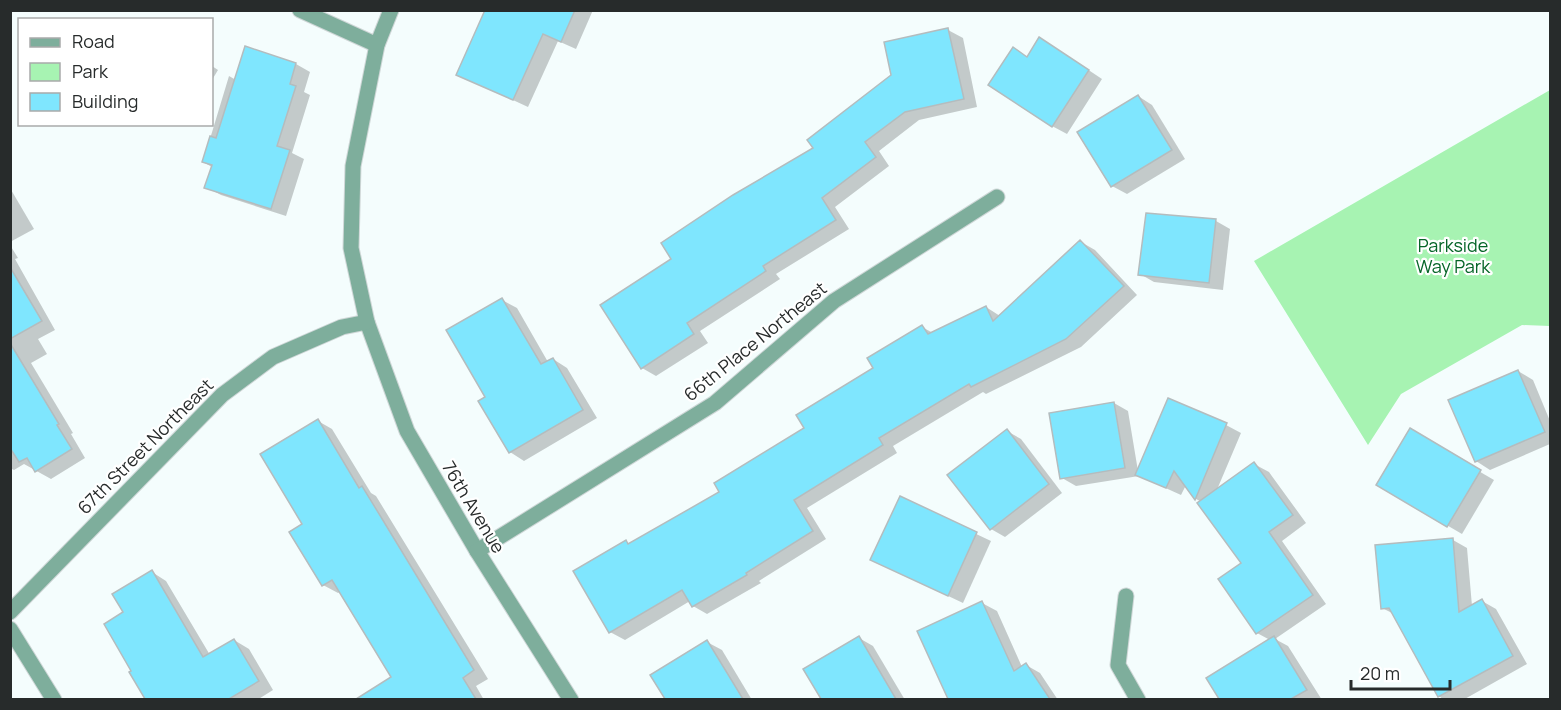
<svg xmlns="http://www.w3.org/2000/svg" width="1561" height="710" font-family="Manrope,sans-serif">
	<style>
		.green { fill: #a7f3b2 }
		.shadow { fill: #0003 }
		.building { fill: #7fe6fe; stroke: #b4bcbe; stroke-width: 1.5 }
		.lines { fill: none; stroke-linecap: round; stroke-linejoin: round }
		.street-casing { stroke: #cfd7d7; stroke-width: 17 }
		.street { stroke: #7eae9c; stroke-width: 15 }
		.labels { text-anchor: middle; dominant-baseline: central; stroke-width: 4.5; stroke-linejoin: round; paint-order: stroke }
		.park-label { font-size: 18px; fill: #056527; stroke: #fff }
		.street-label { font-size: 18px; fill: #272b2b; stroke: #fff }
	</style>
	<rect width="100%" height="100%" fill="#f4fdfd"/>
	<!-- green -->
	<path class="green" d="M1550,90v236l-28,-1 -121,69 -33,51 -114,-184z"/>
	<!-- shadow -->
	<g class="shadow">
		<path d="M487,10h106l-17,39 -18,-8 -30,66 -71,-33z"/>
		<path d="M948,30l15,8 14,69 -58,13 -40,31 10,15 -54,41 14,22 -73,45 4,5 -80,52 8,12 -52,33 -14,-8 31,-109 142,-111z"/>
		<path d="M1054,47l48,32 -35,55 -15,-8 -38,-77 14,9z"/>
		<path d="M296,64l14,8 -6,20 6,3 -18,58 12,6 -18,57 -65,-21 -15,-8 6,-20 -9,-5 26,-86 7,4z"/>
		<path d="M212,66l6,4 -6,10z"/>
		<path d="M1138,96l14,9 33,54 -58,35 -15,-8z"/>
		<path d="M10,188l24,41 -24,13z"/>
		<path d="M1216,221l14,8 -7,61 -69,-8 -14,-8z"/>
		<path d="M1081,242l14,8 42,45 -56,52 -95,47 -3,-2 -90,54 4,7 -90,55 19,31 -67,42 2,2 -54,31 -14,-8 -3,-5 -65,39 -15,-8 16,-90 5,3 90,-53 85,-63 116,-102 11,6 53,-26 14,9z"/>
		<path d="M10,245l8,13 -3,1 40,71 -17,9 9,15 -16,9 42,70 -2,1 14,24 -34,21 -27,-15 -10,6 -4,-2z"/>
		<path d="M502,300l15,8 31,54 5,-3 14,9 30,50 -73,43 -14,-9z"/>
		<path d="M1518,371l15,9 17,41v23l-60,26 -14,-9z"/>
		<path d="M1168,400l58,25 15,8 -25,59 38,-28 15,8 37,51 -24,18 44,63 -51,35 13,7 34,54h-101l-13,-21 62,-39 -13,-7 -14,-69 -41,-62 -6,-3 -10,-14 -5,10 -42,-19 -63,10 -14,-8 52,-75 14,8 10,60z"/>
		<path d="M318,421l14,8 39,64 5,3 112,183 -12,7 8,14h-90l-10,-16 9,-6 -52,-87 -3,2 -15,-8 -19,-61z"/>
		<path d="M1007,431l14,8 41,54 -57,44 -14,-8z"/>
		<path d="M1410,431l84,49 -32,54 -84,-49z"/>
		<path d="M900,498l91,43 -28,62 -91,-43z"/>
		<path d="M1453,540l14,8 5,58 10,-5 14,8 31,55 -64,36h-19l-5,-4 -45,-82 -12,-6z"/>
		<path d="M152,572l14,9 44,74 24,-15 15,9 24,41 -16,10h-110l-16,-27 2,-2 -8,-59z"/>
		<path d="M982,603l15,8 25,56 4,-2 14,8 18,27h-103l-4,-7z"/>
		<path d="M859,638l14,8 32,54h-82l-18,-31z"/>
		<path d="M707,642l15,8 30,50h-86l-14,-24z"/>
	</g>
	<!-- building -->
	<g class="building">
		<path d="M485,10h90l-14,32 -18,-8 -30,66 -57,-25z"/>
		<path d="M948,28l16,71 -59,13 -40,30 11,15 -54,41 14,22 -73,46 3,5 -79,52 7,11 -53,35 -41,-64 71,-46 -10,-16 72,-48 80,-47 -6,-8 84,-65 -7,-33z"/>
		<path d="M1039,37l50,33 -37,57 -64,-42 25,-38 14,10z"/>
		<path d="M245,46l51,17 -6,21 6,2 -19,60 13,4 -19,59 -67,-21 8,-23 -10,-3 8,-26 6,2z"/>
		<path d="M1138,95l34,55 -61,37 -34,-55z"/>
		<path d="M1146,213l70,6 -7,64 -71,-8z"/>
		<path d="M1080,240l44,46 -58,53 -95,48 -2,-3 -90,54 4,7 -89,55 19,31 -67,42 1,2 -55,32 -10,-17 -73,43 -36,-62 53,-31 2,4 91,-52 -5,-9 90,-55 -8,-13 77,-47 -6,-10 55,-33 6,9 58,-28 7,15z"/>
		<path d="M10,267l32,54 -32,18z"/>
		<path d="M502,298l39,66 12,-6 30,52 -74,43 -31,-52 7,-4 -39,-67z"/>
		<path d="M10,343l49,81 -2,1 15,24 -37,23 -8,-14 -8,4 -9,-14z"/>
		<path d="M1518,370l27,62 -70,30 -27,-62z"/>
		<path d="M1168,398l59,25 -32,77 -21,-29 -8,17 -31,-13z"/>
		<path d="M1114,402l11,66 -65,11 -11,-66z"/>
		<path d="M318,419l41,69 3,-2 22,36 90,148 -11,8 13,21h-120l35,-22 -59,-97 -10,6 -33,-54 13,-8 -42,-70z"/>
		<path d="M1410,428l71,42 -34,57 -71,-42z"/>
		<path d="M1007,429l42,55 -59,46 -43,-55z"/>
		<path d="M1254,462l39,53 -24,17 44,63 -57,39 -38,-55 23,-16 -44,-60z"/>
		<path d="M900,496l77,36 -29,64 -78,-36z"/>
		<path d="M1453,538l6,74 23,-13 31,57 -75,41 -49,-89 -8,1 -6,-64z"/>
		<path d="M152,570l51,87 31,-18 25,42 -30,18h-84l-16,-27 2,-1 -27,-47 19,-12 -11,-18z"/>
		<path d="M982,601l32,70 12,-8 24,36h-102l-31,-68z"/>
		<path d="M859,636l37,63h-75l-18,-30z"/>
		<path d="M1274,636l33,54 -16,9h-72l-13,-21z"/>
		<path d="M707,640l36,59h-78l-15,-24z"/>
	</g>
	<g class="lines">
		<!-- street casing -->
		<g class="street-casing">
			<g id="street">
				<path d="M300,10l77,35"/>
				<path d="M367,322l40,109 70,120 94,149"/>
				<path d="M477,551l238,-148 119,-102 163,-104"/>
				<path d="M1126,596l-8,69 20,35"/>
				<path d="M10,612l212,-217 51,-38 69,-30 25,-5 -16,-74 2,-82 24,-121 14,-35"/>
				<path d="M10,629l44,71"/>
			</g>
		</g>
		<!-- street -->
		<use href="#street" class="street"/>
	</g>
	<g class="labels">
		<!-- park labels -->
		<g class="park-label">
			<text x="1453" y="245">Parkside<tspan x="1453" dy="21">Way Park</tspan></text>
		</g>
		<!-- street labels -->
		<g class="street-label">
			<text transform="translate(755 341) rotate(-39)">66th Place Northeast</text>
			<text transform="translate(145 446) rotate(-45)">67th Street Northeast</text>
			<text transform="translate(474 507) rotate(59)">76th Avenue</text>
		</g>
	</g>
	<!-- border -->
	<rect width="1561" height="710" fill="none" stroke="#272b2b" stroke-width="24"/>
	<!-- legend -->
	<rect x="18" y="18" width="195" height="108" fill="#ffffff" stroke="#a9aaaa" stroke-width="1.5"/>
	<rect x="30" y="38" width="30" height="9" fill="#7eae9c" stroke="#a9aaaa" stroke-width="1.5"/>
	<text x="72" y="48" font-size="18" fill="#272b2b">Road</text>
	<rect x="30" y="63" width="30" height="18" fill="#a7f3b2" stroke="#a9aaaa" stroke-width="1.5"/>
	<text x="72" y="78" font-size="18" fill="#272b2b">Park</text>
	<rect x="30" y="93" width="30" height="18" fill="#7fe6fe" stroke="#a9aaaa" stroke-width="1.5"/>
	<text x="72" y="108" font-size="18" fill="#272b2b">Building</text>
	<!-- scale -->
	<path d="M1351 680v9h99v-9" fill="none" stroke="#272b2b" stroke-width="3"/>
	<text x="1360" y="680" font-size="18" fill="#272b2b" stroke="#ffffff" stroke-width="4.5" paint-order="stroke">20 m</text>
</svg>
